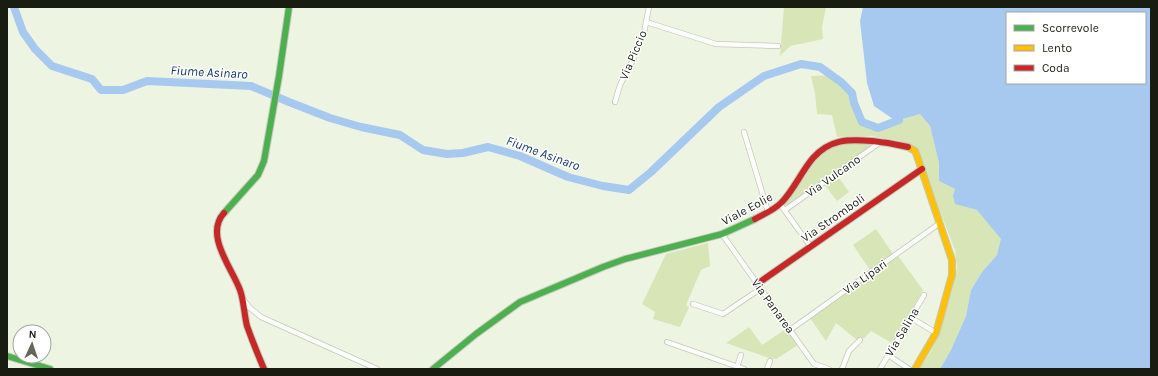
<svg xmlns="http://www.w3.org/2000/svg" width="1158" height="376" font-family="Karla,sans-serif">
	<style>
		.green { fill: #d7e5b7 }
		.water { fill: #a7c8ef; fill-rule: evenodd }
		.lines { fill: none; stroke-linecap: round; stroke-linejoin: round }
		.river { stroke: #a7c8ef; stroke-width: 8 }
		.street-casing { stroke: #c4c8ba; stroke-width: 6 }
		.fast-casing { stroke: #c4c8ba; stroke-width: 8 }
		.slow-casing { stroke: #c4c8ba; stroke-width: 8 }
		.jam-casing { stroke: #c4c8ba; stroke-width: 8 }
		.street { stroke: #fcfdfb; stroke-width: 4.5 }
		.fast { stroke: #4caf50; stroke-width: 6 }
		.slow { stroke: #ffc107; stroke-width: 6 }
		.jam { stroke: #c62828; stroke-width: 6 }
		.labels { text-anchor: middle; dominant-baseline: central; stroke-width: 3; stroke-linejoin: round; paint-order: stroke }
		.street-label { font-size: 12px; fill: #191d11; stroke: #fff }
		.water-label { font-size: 13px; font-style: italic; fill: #113566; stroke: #fff }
	</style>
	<rect width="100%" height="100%" fill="#eef4e2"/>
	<!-- green -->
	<g class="green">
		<path d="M784,7h42l-4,20 1,12 -33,7 -10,10z"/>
		<path d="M835,75l13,9 4,5 3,6 4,17 7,10 7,2 7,1 13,-6 6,1 21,-6 10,12 9,37v18l16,8v15l22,6 25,29 -5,16 -15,17 -11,18 -5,26 -15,34 -11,19h-21l12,-18 7,-16 14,-44 5,-24 -2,-17 -19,-49 -16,-47 -3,-5 -7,-5 -15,-4 -24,-4h-19l-15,1 -5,-22 -15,-1 -2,-21 -4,-17z"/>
		<path d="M852,142l23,1 -87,62h-3l-1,-2c12,-17 27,-44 44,-54 8,-5 16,-6 24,-7z"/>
		<path d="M837,175l12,17 -12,9 -13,-17z"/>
		<path d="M876,229l17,25 -23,16 -17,-25z"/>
		<path d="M708,243l2,23 -9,4 -15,35 3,2 -9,20 -27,-8 2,-7 -13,-8 24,-50z"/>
		<path d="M898,256l25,34 -31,53 -21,-12 -7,7h-5l-2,2 -21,-17 -10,18 -16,-23z"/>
		<path d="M749,327l13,18 24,-16 12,16 -22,14 -7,-1 -43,-15z"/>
	</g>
	<!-- water -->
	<path class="water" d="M863,7h288v362h-211l11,-19 15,-34 5,-26 11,-18 15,-17 4,-16 -24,-29 -22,-6 -2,-8 2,-7 -16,-8v-18l-9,-37 -10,-12 -21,6 -6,-1 -19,-13 -7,-23 -7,-62zM1007,13h138v70h-138z"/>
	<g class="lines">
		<!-- river -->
		<path class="river" d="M14,7l9,25 12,17 17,17 40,13 9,11h22l24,-9 104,5 38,16 41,16 31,9 39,8 23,15 24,4 16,-1 25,-6 32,9 48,21 35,9 26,4 22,-18 68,-65 45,-31 37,-12 19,3 21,15 11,11 2,10 8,19 16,6 21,-8"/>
		<!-- street casing -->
		<g class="street-casing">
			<g id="street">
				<path d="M646,22l70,22 62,2"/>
				<path d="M615,102l5,-17 12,-23 7,-17 5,-12 5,-26"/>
				<path d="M744,132l24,80"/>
				<path d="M780,204l31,43"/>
				<path d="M785,210l97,-69"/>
				<path d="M722,234l92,130 15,5"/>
				<path d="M242,298l8,10 11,9 116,52"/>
				<path d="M693,304l30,10 37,-25"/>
				<path d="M910,317l26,16"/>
				<path d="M790,330l150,-107"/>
				<path d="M667,342l77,27"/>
				<path d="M888,355l21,14"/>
				<path d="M737,367l4,-12"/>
				<path d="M767,369l3,-8"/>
				<path d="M842,369l7,-18 11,-11"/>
				<path d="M880,369l44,-74"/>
			</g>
		</g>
		<!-- fast casing -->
		<g class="fast-casing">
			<g id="fast">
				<path d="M224,213l34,-38 6,-14 15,-85 10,-69"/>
				<path d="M7,356l43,13"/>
				<path d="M433,369l43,-35 44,-32 83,-35 22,-8 97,-25 33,-15"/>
			</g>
		</g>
		<!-- slow casing -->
		<g class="slow-casing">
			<path id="slow" d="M908,147l7,4 2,5 35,104v15l-16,58 -21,36"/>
		</g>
		<!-- jam casing -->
		<g class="jam-casing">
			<g id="jam">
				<path d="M224,213c-20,22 8,55 16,77 4,11 4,24 7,36 5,14 11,29 17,43"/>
				<path d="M755,219c9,-5 19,-9 26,-16 13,-13 20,-31 32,-45 17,-19 35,-19 59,-17 12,1 24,3 36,6"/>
				<path d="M757,284l165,-115"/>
			</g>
		</g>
		<!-- street -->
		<use href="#street" class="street"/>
		<!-- fast -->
		<use href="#fast" class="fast"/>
		<!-- slow -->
		<use href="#slow" class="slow"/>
		<!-- jam -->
		<use href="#jam" class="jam"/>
	</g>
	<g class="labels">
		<!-- street labels -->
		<g class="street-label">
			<text transform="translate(633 55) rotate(-67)">Via Piccio</text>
			<text transform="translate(833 176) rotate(-35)">Via Vulcano</text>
			<text transform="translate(747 209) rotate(-28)">Viale Eolie</text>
			<text transform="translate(833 218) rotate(-35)">Via Stromboli</text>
			<text transform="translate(865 277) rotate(-35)">Via Lipari</text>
			<text transform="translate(773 306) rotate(54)">Via Panarea</text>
			<text transform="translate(902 332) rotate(-59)">Via Salina</text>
		</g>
		<!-- water labels -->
		<g class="water-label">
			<text transform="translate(209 72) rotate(3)">Fiume Asinaro</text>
			<text transform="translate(543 153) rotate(20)">Fiume Asinaro</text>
		</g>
	</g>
	<!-- border -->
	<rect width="1158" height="376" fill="none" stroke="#191d11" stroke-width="16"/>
	<!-- legend -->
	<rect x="1006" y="12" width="140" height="72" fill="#ffffff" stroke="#a3a5a0"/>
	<rect x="1014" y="25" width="20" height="6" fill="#4caf50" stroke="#a3a5a0"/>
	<text x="1042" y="32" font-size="12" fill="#191d11">Scorrevole</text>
	<rect x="1014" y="45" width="20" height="6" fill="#ffc107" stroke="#a3a5a0"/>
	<text x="1042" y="52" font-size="12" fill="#191d11">Lento</text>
	<rect x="1014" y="65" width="20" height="6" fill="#c62828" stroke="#a3a5a0"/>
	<text x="1042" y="72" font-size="12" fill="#191d11">Coda</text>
	<!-- north arrow -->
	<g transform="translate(32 344) rotate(3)"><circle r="19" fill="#ffffff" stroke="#a3a5a0"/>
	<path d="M0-3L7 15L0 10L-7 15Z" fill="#64685a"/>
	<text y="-6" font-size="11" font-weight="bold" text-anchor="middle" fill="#191d11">N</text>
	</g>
</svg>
